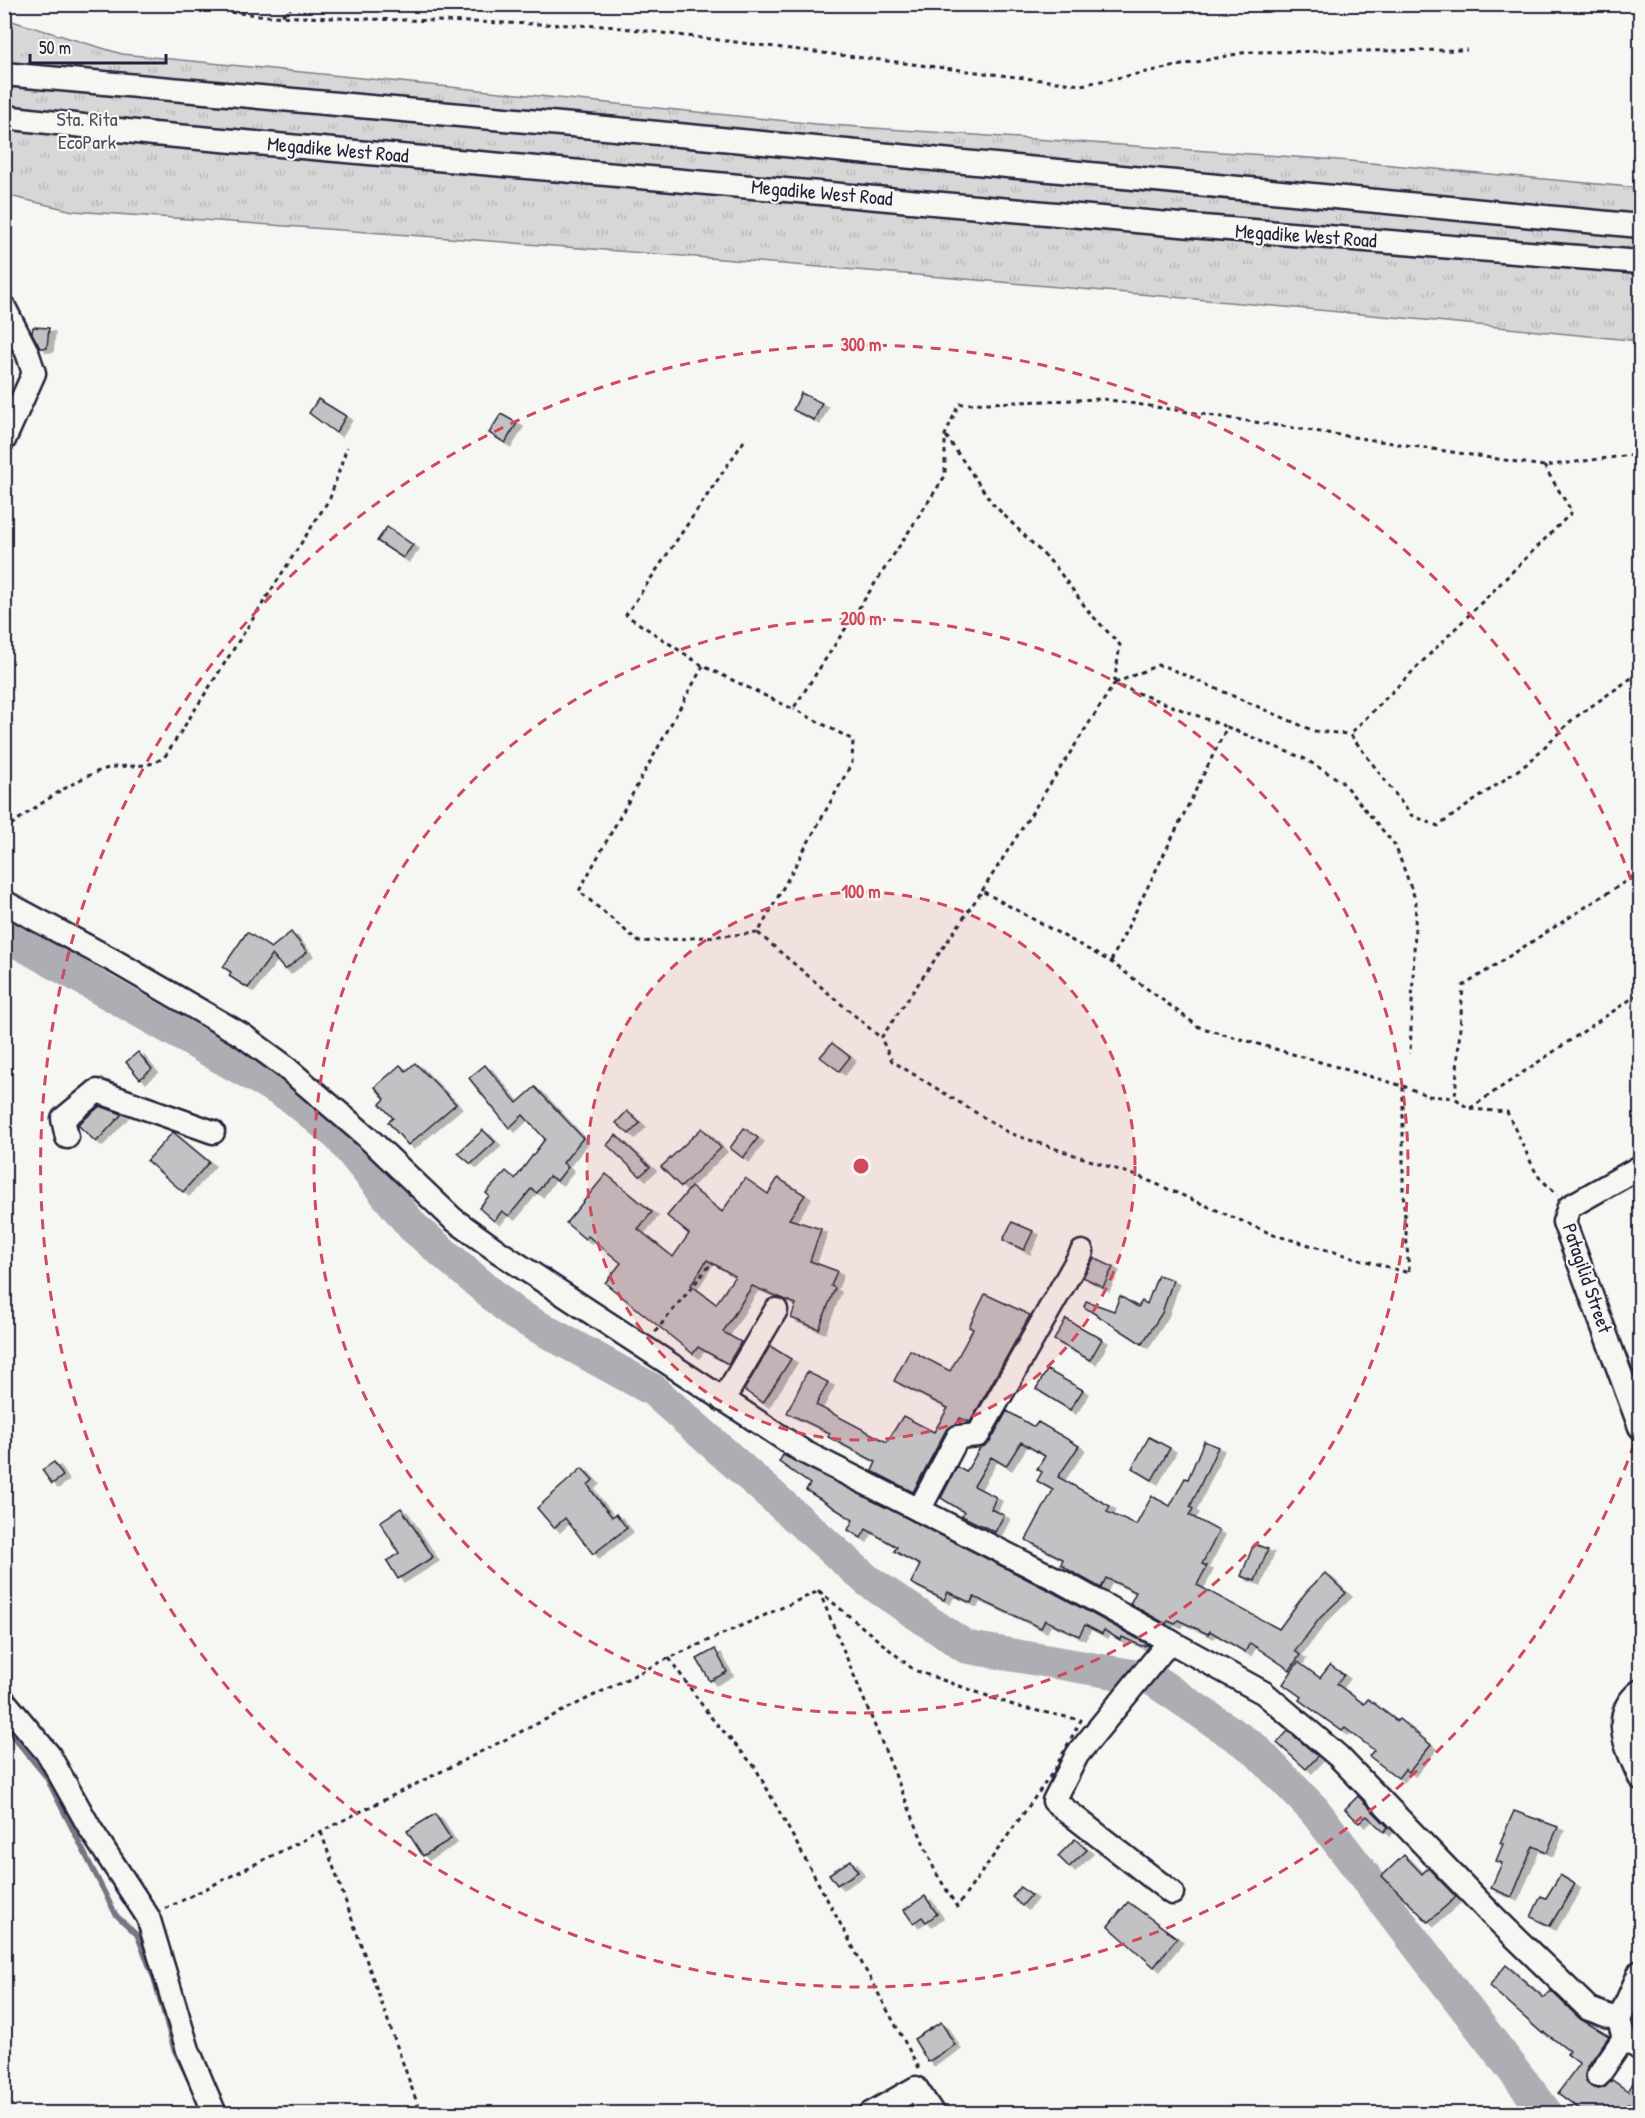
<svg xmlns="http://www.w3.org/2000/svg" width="1645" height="2118" font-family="'Patrick Hand',sans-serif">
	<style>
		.park { fill: url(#park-tufts); stroke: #7c7c89; stroke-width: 1.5 }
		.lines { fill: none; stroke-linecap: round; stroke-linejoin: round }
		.stream { stroke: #757583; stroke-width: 5 }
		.river { stroke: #adadb3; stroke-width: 33 }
		.building { fill: #c2c2c4; stroke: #22223b; stroke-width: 1.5; fill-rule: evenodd; filter: url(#shadow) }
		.minor-casing { stroke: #22223b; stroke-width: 27 }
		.path { stroke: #22223b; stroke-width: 3; stroke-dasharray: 4.5 4.5; stroke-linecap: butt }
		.minor { stroke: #f6f6f2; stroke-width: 22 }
		.ring { fill: none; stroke: #d1495b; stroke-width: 3; stroke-dasharray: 10 8 }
		.labels { text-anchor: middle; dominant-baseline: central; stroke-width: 4.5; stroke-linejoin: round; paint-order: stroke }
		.park-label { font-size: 20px; fill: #4f4f62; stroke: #f6f6f2 }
		.street-label { font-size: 20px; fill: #22223b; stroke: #f6f6f2 }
		.centre { fill: #d1495b; stroke: #f6f6f2; stroke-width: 3 }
		.ring-label { font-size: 18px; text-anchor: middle; font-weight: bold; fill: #d1495b; stroke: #f6f6f2; stroke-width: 4.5; stroke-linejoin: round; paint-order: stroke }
	</style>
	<defs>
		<pattern id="park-tufts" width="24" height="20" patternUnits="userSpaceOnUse" patternTransform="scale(1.5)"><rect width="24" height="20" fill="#d7d7d7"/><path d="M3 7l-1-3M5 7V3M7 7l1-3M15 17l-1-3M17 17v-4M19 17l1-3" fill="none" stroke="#b8b8b9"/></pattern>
		<filter id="shadow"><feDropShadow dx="6" dy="4" stdDeviation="0" flood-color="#0004"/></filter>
	</defs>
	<rect width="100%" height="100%" fill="#f6f6f2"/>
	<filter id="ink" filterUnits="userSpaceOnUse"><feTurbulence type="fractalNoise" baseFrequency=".0167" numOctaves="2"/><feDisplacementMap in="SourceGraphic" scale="12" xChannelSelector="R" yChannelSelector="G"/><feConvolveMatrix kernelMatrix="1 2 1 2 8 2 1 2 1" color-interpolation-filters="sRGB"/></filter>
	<g filter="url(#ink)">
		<!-- park -->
		<path class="park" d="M5,19l117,35 694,70 522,36 302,28v153c-521,-52 -1043,-94 -1567,-130l-68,-16z"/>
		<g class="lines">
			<!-- stream -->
			<path class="stream" d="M4,1726l42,51 70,138 21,20 17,44 20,71 16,32"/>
			<!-- river -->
			<path class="river" d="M4,934l289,164 46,38 74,91 102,87 138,76 215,191 98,66 186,32 103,70 59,61 233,304"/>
		</g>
		<!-- building -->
		<g class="building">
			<path d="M33,327l16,1 -2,20h-7l-8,-15z"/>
			<path d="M801,393l21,10 -8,17 -21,-10z"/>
			<path d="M318,399l28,17 -10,17 -27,-20z"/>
			<path d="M501,414l16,9 -12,20 -16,-10z"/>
			<path d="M387,527l26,18 -10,13 -26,-17z"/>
			<path d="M247,932l24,16 20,-16 16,20 -22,18 -13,-15 -24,33 -19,-12 2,-4 -8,-5z"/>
			<path d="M832,1043l18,14 -11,14 -19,-14z"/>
			<path d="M138,1052l14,17 -12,10 -14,-17z"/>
			<path d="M415,1063l41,41 -48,41 -20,-23 5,-4 -13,-14 5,-5 -10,-12 25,-22 6,6z"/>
			<path d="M485,1065l32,38 18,-16 48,51 -20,25 5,4 -11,14 -8,-5 -12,17 -6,-4 -22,27 -7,-5 -8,10 -15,-13 10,-12 -3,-3 20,-22 9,8 30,-40 -22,-24 -14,13 -40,-50z"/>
			<path d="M100,1106l22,8 -26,28 -18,-17z"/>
			<path d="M627,1111l13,12 -11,11 -13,-11z"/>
			<path d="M702,1128l19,20 -40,39 -20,-20z"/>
			<path d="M744,1128l14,10 -15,20 -13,-10z"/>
			<path d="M483,1130l12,12 -24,22 -13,-11z"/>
			<path d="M173,1132l36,30 -26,30 -36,-31z"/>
			<path d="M616,1135l34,32 -10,9 -33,-31z"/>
			<path d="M606,1174l46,38 -14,17 35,28 16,-23 -22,-18 24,-29 31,25 23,-34 23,16 10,-16 27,17 -16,24 32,10 -11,32 27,10 -6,15 4,2 -16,41 -28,-11 5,-14 -44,-18 -29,46 18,10 -13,22 -30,-17 -5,7 -88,-71 16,-20 -33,-27 -3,3 -19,-16zM707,1260l28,16 -19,28 -25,-19z"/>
			<path d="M1012,1222l21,9 -9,19 -21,-10z"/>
			<path d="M1094,1258l19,9 -10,20 -20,-10z"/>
			<path d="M1158,1275l15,5 -11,33 -20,31 -58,-37 2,-6 28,10 6,-15 18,11 4,-6 5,3z"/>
			<path d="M985,1294l45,21 -60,107 -10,-4 -3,6 -11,6 -33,62 -41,-21 4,-9 -48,-25 2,-4 -43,-20 20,-41 21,10 -12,23 71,37 16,-26 31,16 14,-24 -54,-27 16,-31 40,21 23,-42 -4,-2z"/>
			<path d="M1066,1319l36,20 -12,21 -36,-20z"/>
			<path d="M770,1346l21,13 -28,44 -19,-13z"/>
			<path d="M1047,1370l36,20 -13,20 -34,-21z"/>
			<path d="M1007,1411l27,16 4,-5 41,24 -21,31 52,29 -3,6 29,13 16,-29 18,10 15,-28 3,1 16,-38 14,6 -28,60 3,2 -4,6 30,16 -17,33 5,2 -10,19 82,44 27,-37 19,-19 21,20 -26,25 -25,33 5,4 -10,15 -40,-27 -5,9 -35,-21 -2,3 -30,-14 -3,4 -7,-3 -2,3 -36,-20 6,-12 -30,-14 -5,10 -29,-16 -11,-8 2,-5 -37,-19 27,-50 -16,-9 5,-9 -5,-3 8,-13 -24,-14 -15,24 -15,-9 -17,29 22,11 -5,12 13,6 -9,17 -33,-16 2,-4 -23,-14 16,-31 9,5 14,-24 10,-6z"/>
			<path d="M1149,1437l21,11 -18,32 -20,-12z"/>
			<path d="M783,1455l273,139 93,51 -8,1 -19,-9 -2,3 -16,-10 -2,4 -17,-9 -6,11 -34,-16 -4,8 -67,-31 -3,6 -23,-11 -4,8 -33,-17 9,-18 -26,-14 3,-4 -31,-18 -5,9 -13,-8 5,-10 -47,-30 4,-6 -31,-22z"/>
			<path d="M54,1462l9,14 -11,8 -10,-14z"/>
			<path d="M582,1468l11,12 -5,5 6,9 18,23 4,-3 11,14 -34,26 -28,-36 -11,10 -17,-20z"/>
			<path d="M401,1508l32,49 -35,22 -11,-18 12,-8 -19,-31z"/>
			<path d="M1254,1544l14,5 -13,32 -14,-5z"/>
			<path d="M715,1649l12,23 -17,9 -13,-22z"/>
			<path d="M1298,1662l22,16 10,-13 14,10 -7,9 27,20 4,-5 29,22 2,-2 32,26 -22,27 -4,-3 -7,9 -29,-22 5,-6 -29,-22 -3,3 -43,-31 2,-3 -18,-13z"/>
			<path d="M1288,1731l30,25 -12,13 -29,-26z"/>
			<path d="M1358,1796l30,31 -4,5 -17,-16 -8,7 -14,-14z"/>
			<path d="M1514,1811l44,16 -11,25 -14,-6 -21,51 -21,-9 11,-25 -6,-2 7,-17 -3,-1z"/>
			<path d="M435,1814l16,25 -28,17 -16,-25z"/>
			<path d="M1075,1839l12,11 -18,17 -11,-11z"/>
			<path d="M1404,1855l18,19 6,-6 28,29 -28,25 -46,-46z"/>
			<path d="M851,1860l7,12 -21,13 -8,-11z"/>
			<path d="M1560,1875l15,9 -25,42 -19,-9 10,-21 5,2z"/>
			<path d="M1020,1887l11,8 -9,11 -10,-9z"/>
			<path d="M925,1896l12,18 -11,8 -4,-5 -9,6 -9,-13z"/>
			<path d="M1128,1902l49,36 -23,29 -46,-41z"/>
			<path d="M1506,1965l38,33 7,-7 29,28 29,17 -20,28 -4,10 1,7 12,8 6,-1 8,-8 16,11 13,-21v40l-13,-7 -8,11h-34l-28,-21 22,-29 -13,-10 2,-3 -25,-19 -2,1 -53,-47z"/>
			<path d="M941,2022l14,23 -27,17 -14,-23z"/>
		</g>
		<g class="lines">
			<!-- minor casing -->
			<g class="minor-casing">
				<g id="minor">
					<path d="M4,74l601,54 1035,98"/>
					<path d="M4,117l150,17 1049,93 437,35"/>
					<path d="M4,307l23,45 7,21 -30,67"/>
					<path d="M4,902l112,60 126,73 41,30 83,71 87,83 46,33 305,200 258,130 202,111 74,63 154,159 97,94 30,11 5,18 16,11"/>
					<path d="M67,1137l-4,-18 34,-28 116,41"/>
					<path d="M1640,1167l-71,40 -5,15 76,205"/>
					<path d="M723,1400l53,-90"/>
					<path d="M919,1510l39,-73 20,-2 104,-183"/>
					<path d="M1170,1641l-93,114 -23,46 118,92"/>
					<path d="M1640,1691c-31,24 -13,57 0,87"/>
					<path d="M4,1701l45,54 42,75 57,87 40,133 27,64"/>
					<path d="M1619,2020l21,-48"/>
					<path d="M1598,2076l26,-38"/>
					<path d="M870,2114l46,-26 17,26"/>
				</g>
			</g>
			<!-- path -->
			<g class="path">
				<path d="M150,4l118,12 338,10 475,59 166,-33 220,-2"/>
				<path d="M282,15l14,-11"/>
				<path d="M946,436l46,67 63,63 34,46 31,33 -6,39"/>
				<path d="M744,441l-118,174 77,51 90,43 152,-233v-41l14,-31 144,-5 441,67 96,-12"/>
				<path d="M1544,466l28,46 -222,222 61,81 27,11 90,-63 45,-44 67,-47"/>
				<path d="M703,666l-124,225 60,51 119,-9 94,-170 1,-23 -59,-31"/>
				<path d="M1115,683l43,-18 8,2 148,64 35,3"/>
				<path d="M4,830c26,-19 75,-55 105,-62 19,-4 42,2 57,-13l164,-257 17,-51"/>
				<path d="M1640,872l-177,114 -8,112 14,11 171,-116"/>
				<path d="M982,891l132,-207 113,43"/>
				<path d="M758,933l123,105 101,-147 129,71 88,65 204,59v105l6,82 -135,-38 -134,-58 -131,-44 -117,-72 -11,-23"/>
				<path d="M1111,961l116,-234 78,32 36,22 54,64 21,56 -6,153"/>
				<path d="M1403,1086l26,10 26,2"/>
				<path d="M1470,1109l37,3 30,63 20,20"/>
				<path d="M655,1332l55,-67"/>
				<path d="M819,1591l95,79 105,37 62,13 -28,52 -96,135 -22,-36z"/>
				<path d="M669,1658l40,57 46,52 165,303"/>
				<path d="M321,1832l100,282"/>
				<path d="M165,1909l504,-251 150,-67"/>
			</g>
			<!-- minor -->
			<use href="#minor" class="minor"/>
		</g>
	</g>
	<!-- distance rings -->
	<circle cx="861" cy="1166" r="274" fill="#d1495b" fill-opacity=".12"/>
	<g class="ring">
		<circle cx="861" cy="1166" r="274"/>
		<circle cx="861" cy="1166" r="547"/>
		<path d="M1640 1427A821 821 0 1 1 1640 905"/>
	</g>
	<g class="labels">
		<!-- park labels -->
		<g class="park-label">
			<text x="87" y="118">Sta. Rita<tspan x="87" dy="23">EcoPark</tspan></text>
		</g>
		<!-- street labels -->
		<g class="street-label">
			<text transform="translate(338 149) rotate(5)">Megadike West Road</text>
			<text transform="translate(822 192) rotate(5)">Megadike West Road</text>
			<text transform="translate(1306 235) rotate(4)">Megadike West Road</text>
			<text transform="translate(1588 1278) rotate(71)">Patagilid Street</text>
		</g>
	</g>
	<circle cx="861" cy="1166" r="9" class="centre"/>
	<g class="ring-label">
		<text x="861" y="351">300 m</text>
		<text x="861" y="625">200 m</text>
		<text x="861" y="898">100 m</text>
	</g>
	<!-- margin -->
	<rect width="1645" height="2118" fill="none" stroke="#f6f6f2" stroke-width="24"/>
	<rect x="12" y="12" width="1621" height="2094" fill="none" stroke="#22223b" stroke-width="2" filter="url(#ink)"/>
	<!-- scale -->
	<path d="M30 54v9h136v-9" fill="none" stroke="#22223b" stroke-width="3"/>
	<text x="39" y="54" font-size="18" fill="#22223b" stroke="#f6f6f2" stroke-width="4.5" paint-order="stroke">50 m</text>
</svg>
